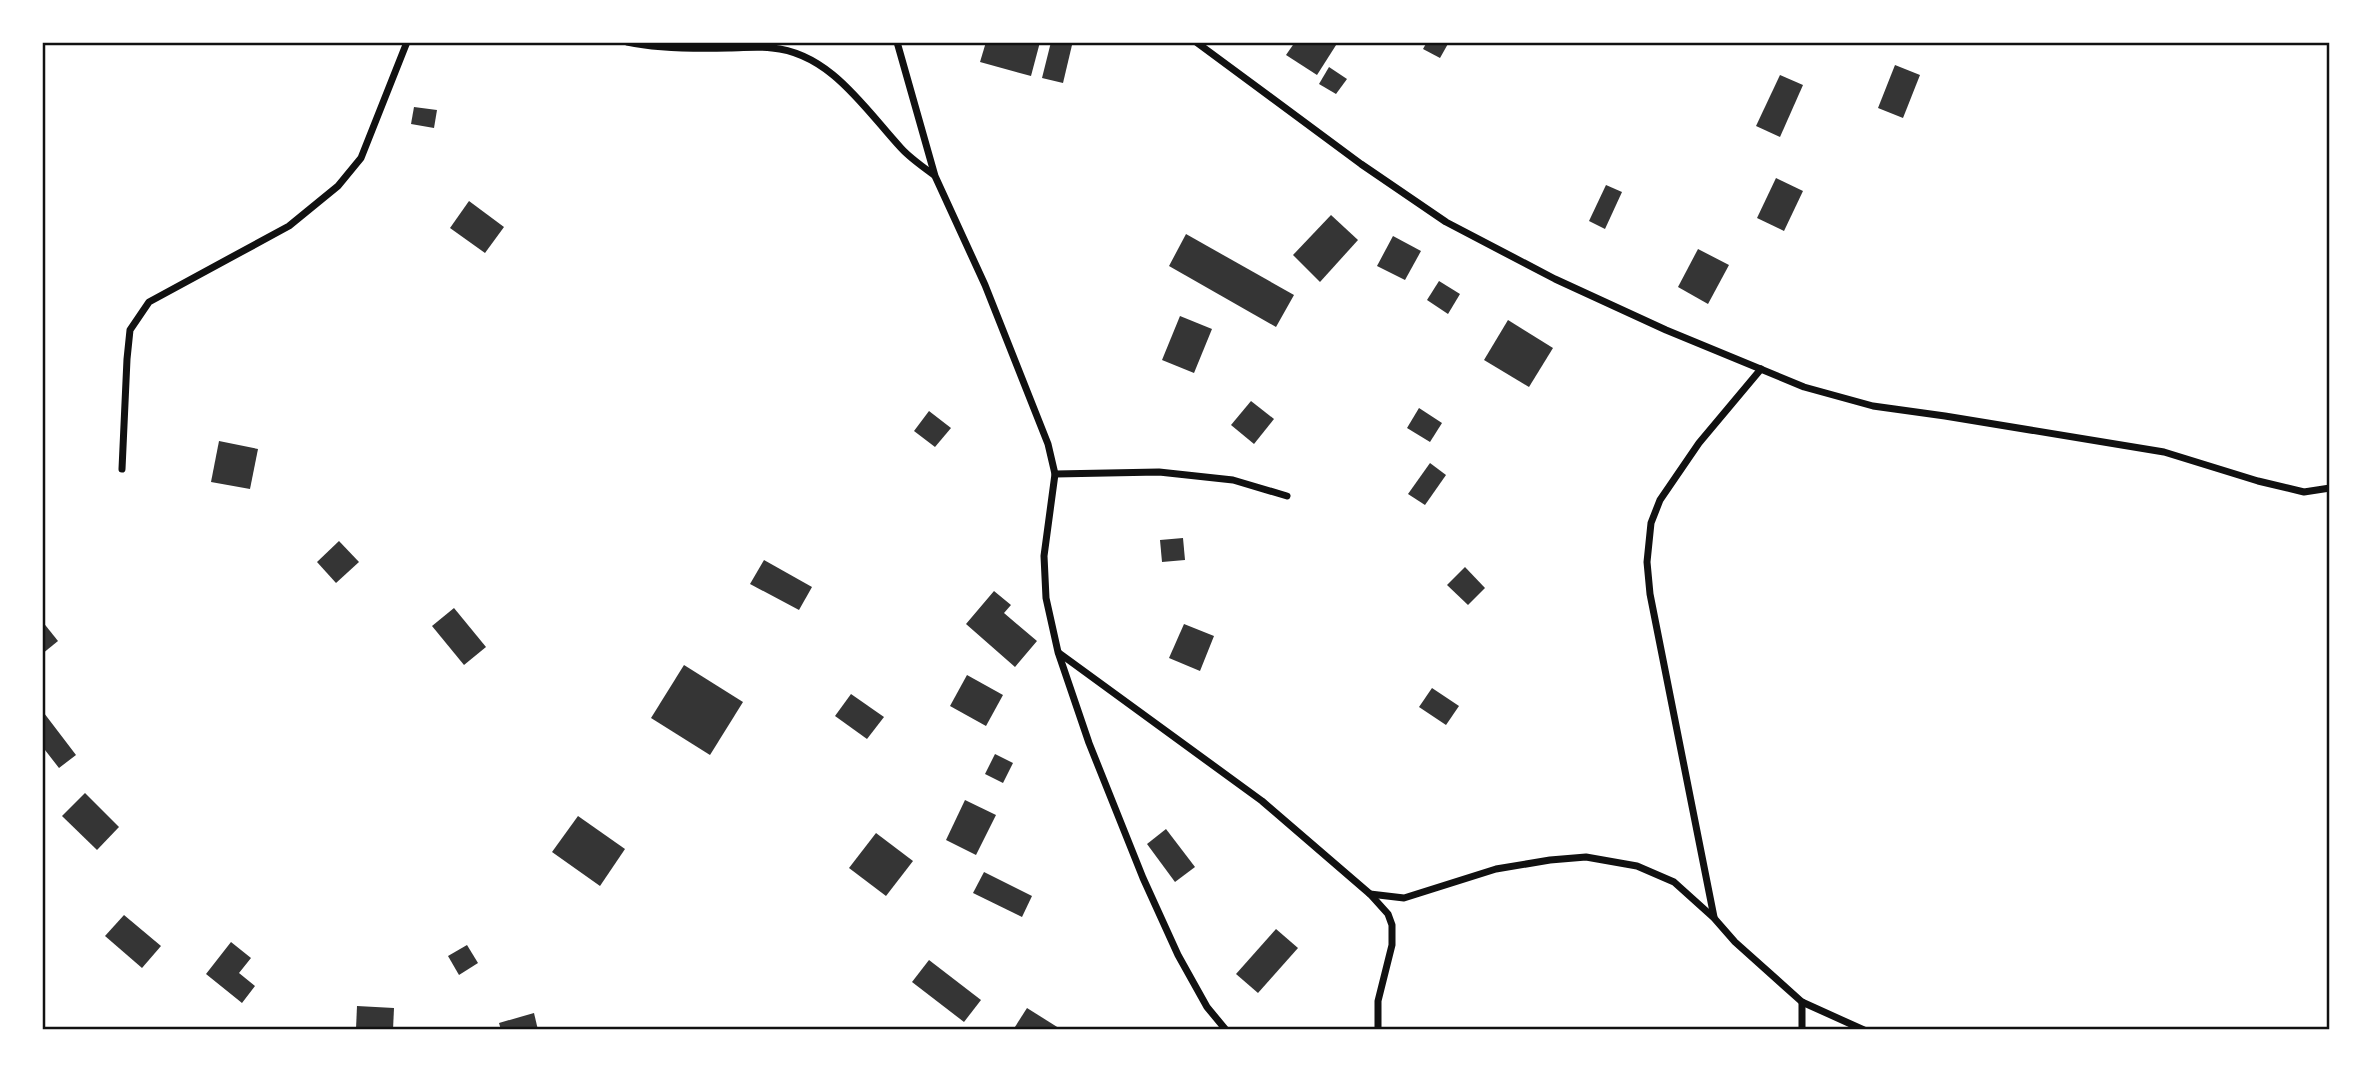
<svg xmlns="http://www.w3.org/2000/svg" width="2372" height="1072" font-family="'Fira Sans',sans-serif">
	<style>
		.building { fill: #353535 }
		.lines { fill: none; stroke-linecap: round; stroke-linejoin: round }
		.minor { stroke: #111; stroke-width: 7 }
		.neatline { fill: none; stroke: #111; stroke-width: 2.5 }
	</style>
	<rect width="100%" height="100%" fill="#fff"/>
	<!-- building -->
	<g class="building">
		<path d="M986,42h54l-9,34 -51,-14z"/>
		<path d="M1051,42l21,3 -9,38 -21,-5z"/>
		<path d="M1295,42h43l-21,33 -31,-20z"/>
		<path d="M1427,42h22l-9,16 -17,-9z"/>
		<path d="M1895,65l25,10 -17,43 -25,-10z"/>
		<path d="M1329,67l18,12 -11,15 -17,-10z"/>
		<path d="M1780,75l23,10 -23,52 -24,-11z"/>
		<path d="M414,107l23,3 -3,18 -23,-4z"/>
		<path d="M1776,178l27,13 -19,40 -27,-13z"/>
		<path d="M1606,185l16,7 -17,37 -16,-8z"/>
		<path d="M469,201l35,26 -19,26 -35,-25z"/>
		<path d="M1331,215l27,25 -38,42 -27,-27z"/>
		<path d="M1186,234l108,61 -18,32 -107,-61z"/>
		<path d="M1393,236l28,15 -16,29 -28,-14z"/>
		<path d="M1698,249l31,16 -21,39 -30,-17z"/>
		<path d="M1439,281l21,13 -12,20 -21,-14z"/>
		<path d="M1180,316l32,13 -18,44 -32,-13z"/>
		<path d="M1508,320l45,28 -24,39 -45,-27z"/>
		<path d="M1251,401l23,18 -20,25 -23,-19z"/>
		<path d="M1419,408l23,15 -12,19 -23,-14z"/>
		<path d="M929,411l22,17 -16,19 -21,-16z"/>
		<path d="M219,441l39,8 -8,40 -39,-7z"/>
		<path d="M1430,463l16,12 -21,30 -17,-11z"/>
		<path d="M1183,538l2,22 -23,2 -2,-22z"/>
		<path d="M339,541l20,21 -23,21 -19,-21z"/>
		<path d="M764,560l48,27 -13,23 -49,-26z"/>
		<path d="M1465,567l20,21 -17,17 -21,-20z"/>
		<path d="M994,591l17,14 -7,8 33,28 -22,26 -49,-43z"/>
		<path d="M454,608l32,39 -22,18 -32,-39z"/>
		<path d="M42,621l16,20 -16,13z"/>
		<path d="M1184,624l30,12 -14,35 -31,-13z"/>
		<path d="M684,665l59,37 -33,53 -59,-37z"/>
		<path d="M967,675l36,20 -17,31 -36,-20z"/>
		<path d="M1432,688l27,18 -13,19 -27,-18z"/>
		<path d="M851,694l33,23 -17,22 -32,-23z"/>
		<path d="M44,713l32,42 -17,13 -14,-18 -3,3v-39z"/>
		<path d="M995,754l18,9 -10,20 -18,-9z"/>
		<path d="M85,793l34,34 -22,23 -35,-34z"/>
		<path d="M965,800l31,15 -20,40 -30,-15z"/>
		<path d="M578,816l47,33 -25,37 -48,-34z"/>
		<path d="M1166,829l29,38 -20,15 -28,-38z"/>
		<path d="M876,833l37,28 -27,35 -37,-28z"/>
		<path d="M984,872l48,24 -10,21 -49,-24z"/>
		<path d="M124,915l37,31 -19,22 -37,-32z"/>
		<path d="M1276,929l22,19 -40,45 -22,-19z"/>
		<path d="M231,942l20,16 -12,15 16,13 -13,17 -36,-29z"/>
		<path d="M467,945l11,18 -19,12 -11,-19z"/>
		<path d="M929,960l52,40 -17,22 -52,-40z"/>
		<path d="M357,1006l37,2 -1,22 -37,-1z"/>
		<path d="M1027,1008l35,22h-49z"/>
		<path d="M534,1013l4,17h-37l-2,-7z"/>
	</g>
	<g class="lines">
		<!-- minor -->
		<g class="minor">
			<path d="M627,42c33,7 68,7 102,6 14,0 29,-2 43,0 58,5 93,61 129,100 9,10 22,19 33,27"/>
			<path d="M897,42l38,134 50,109 63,159 7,30 -11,82 2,42 12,54 31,91 54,135 35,77 29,52 19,23"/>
			<path d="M1196,42l165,122 85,58 109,57 111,51 138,57 69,19 72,10 219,36 94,29 46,11 26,-4"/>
			<path d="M122,469l5,-110 3,-29 19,-28 140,-76 49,-40 23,-28 46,-116"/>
			<path d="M1055,474l104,-2 74,8 54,16"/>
			<path d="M1059,653l203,148 108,93 34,4 92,-29 54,-9 36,-3 51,9 37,16 40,36 21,24 67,60 62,28"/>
			<path d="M1370,894l18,20 4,11v20l-14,56v29"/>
			<path d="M1714,917l-64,-323 -3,-32 4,-39 9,-23 39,-57 62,-74"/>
			<path d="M1802,1002v28"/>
		</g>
	</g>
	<!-- border -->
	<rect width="2372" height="1072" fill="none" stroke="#ffffff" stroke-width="88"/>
	<rect x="44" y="44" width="2284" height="984" class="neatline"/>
</svg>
